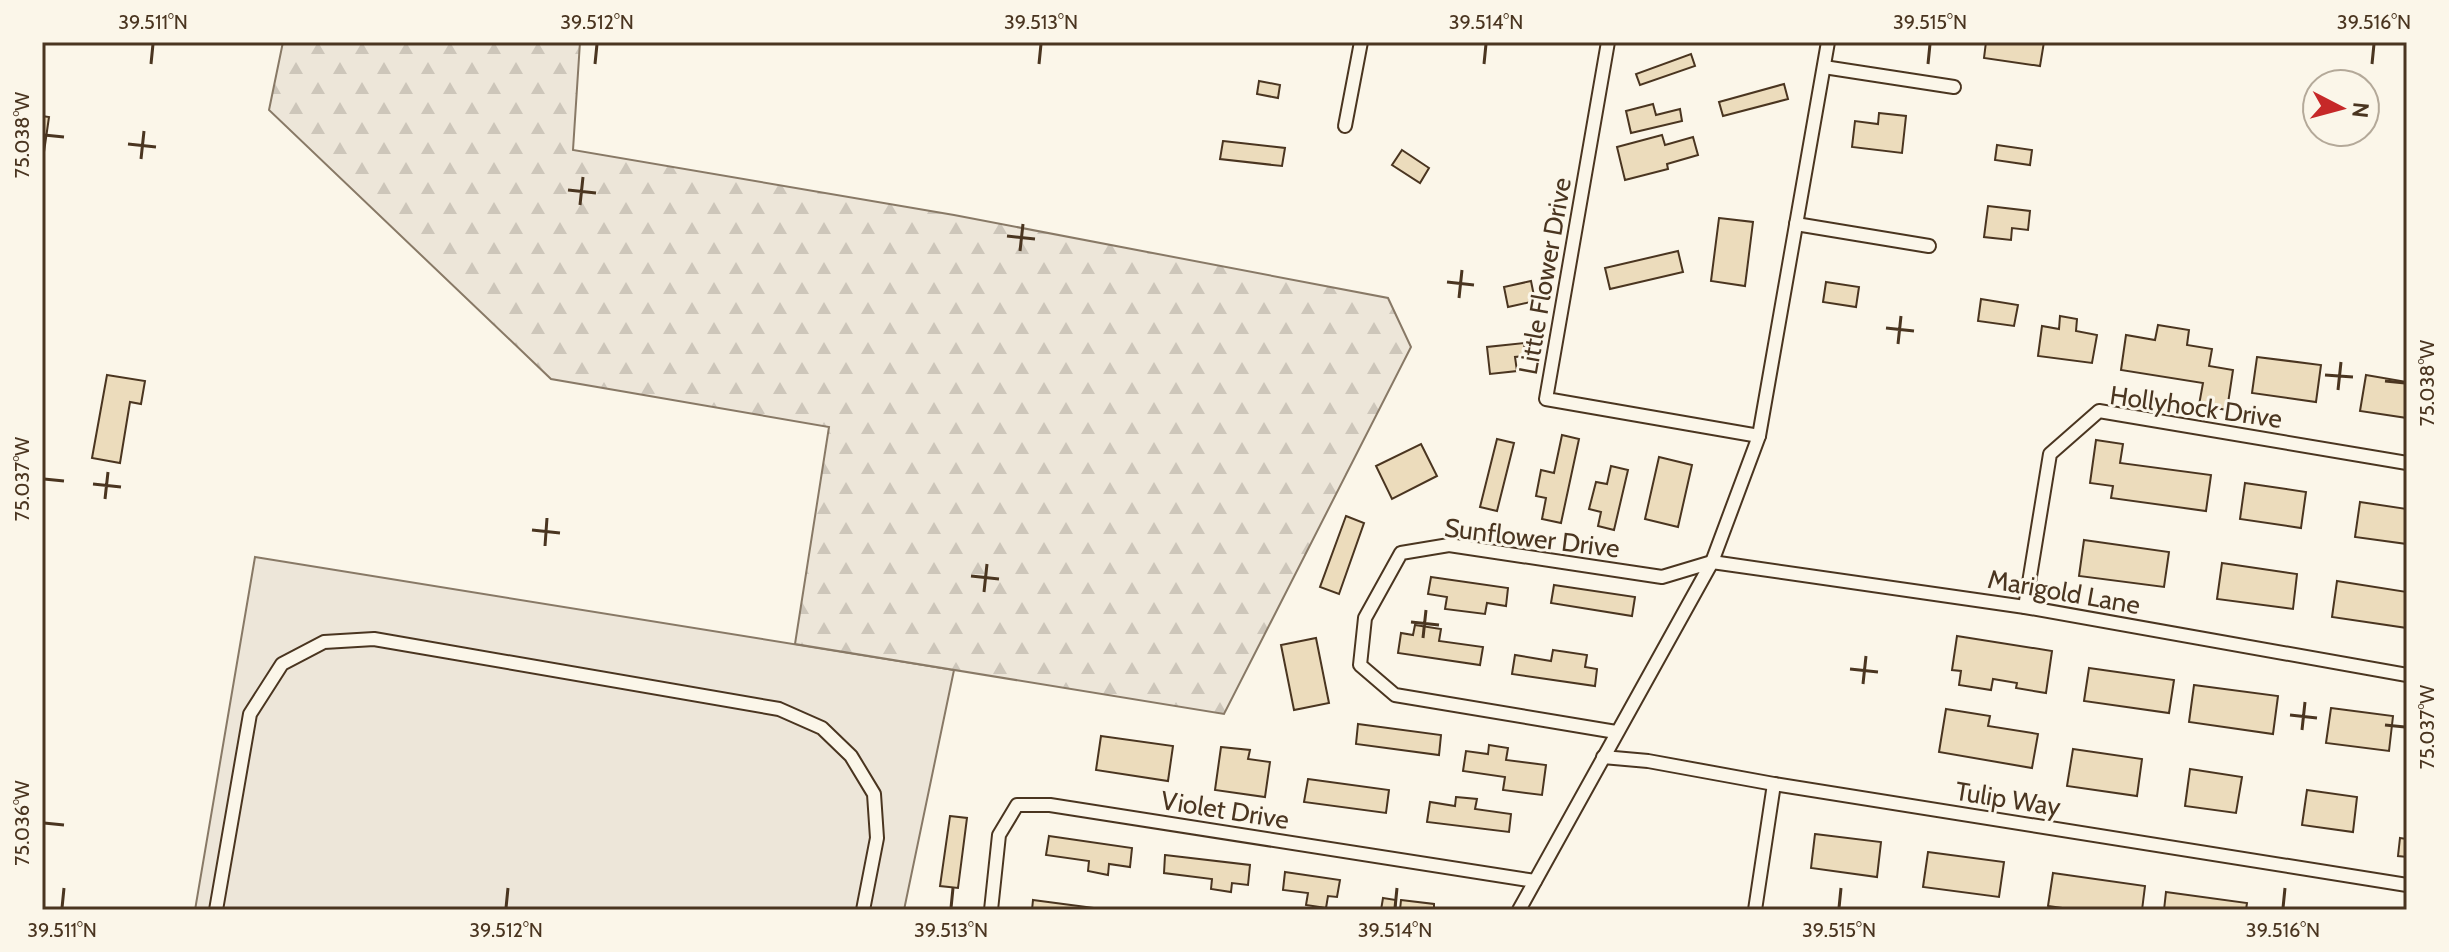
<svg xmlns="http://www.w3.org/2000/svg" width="2449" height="952" font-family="Cabin,sans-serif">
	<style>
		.green { fill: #ede6d9; stroke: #887966; stroke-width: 2 }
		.forest { fill: url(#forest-firs); stroke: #887966; stroke-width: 2 }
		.building { fill: #ecdcbc; stroke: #4a3520; stroke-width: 2 }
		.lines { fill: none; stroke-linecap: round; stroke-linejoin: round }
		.service-casing { stroke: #4a3520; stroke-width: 16 }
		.service { stroke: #fbf6e9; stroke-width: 12 }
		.ticks { fill: none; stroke: #4a3520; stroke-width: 3 }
		.labels { text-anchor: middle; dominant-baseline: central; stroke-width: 6; stroke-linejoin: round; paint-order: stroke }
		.street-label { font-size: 26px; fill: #4a3520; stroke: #fbf6e9 }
		.neatline { fill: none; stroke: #4a3520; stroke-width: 3 }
		.ticks-label { font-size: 20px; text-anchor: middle; fill: #4a3520 }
	</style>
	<defs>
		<pattern id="forest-firs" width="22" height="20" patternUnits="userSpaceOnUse" patternTransform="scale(2)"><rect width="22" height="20" fill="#ede6d9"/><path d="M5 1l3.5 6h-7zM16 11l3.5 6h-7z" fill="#cdc6ba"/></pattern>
	</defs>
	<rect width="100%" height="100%" fill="#fbf6e9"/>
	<!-- green -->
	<path class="green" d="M255,557l699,113 -50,240h-709z"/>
	<!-- forest -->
	<path class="forest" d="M283,42h297l-7,108 381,65 434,83 23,49 -187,367 -429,-70 34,-217 -278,-48 -282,-269z"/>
	<!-- building -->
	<g class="building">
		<path d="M1986,42h58l-4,24 -56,-8z"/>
		<path d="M1691,54l4,12 -55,19 -4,-11z"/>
		<path d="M1259,81l21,4 -2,13 -21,-4z"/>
		<path d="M1784,84l4,15 -65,17 -4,-14z"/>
		<path d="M1653,104l3,11 24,-6 2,12 -51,12 -5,-22z"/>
		<path d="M1879,113l27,3 -4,37 -50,-6 3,-26 23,3z"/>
		<path d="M42,116l7,1 -5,35h-2z"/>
		<path d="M1662,135l3,10 28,-8 5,18 -31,9 1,5 -43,11 -8,-33z"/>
		<path d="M1223,141l62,7 -3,18 -62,-7z"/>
		<path d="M1997,145l35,5 -2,15 -35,-5z"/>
		<path d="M1402,150l27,18 -9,15 -28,-18z"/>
		<path d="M1988,206l42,5 -2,19 -16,-2 -1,12 -27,-3z"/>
		<path d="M1719,218l34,4 -8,64 -34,-5z"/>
		<path d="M1678,251l5,21 -73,17 -5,-21z"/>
		<path d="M1531,281l4,20 -27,6 -4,-20z"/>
		<path d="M1826,282l33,5 -3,20 -33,-5z"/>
		<path d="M1981,299l37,6 -4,21 -36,-5z"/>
		<path d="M2060,316l17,3 -1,12 21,4 -5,28 -54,-7 4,-30 17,3z"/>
		<path d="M2158,325l31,5 -2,15 25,4 -3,17 24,4 -6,40 -28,-5 4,-22 -82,-13 5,-35 29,5z"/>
		<path d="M1524,343l1,13 -10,1 2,14 -27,3 -3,-27z"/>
		<path d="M2257,357l64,8 -5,37 -64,-9z"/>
		<path d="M107,375l38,6 -4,23 -11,-2 -10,61 -28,-5z"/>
		<path d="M2366,375l41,7v36l-47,-7z"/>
		<path d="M1562,435l17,4 -18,84 -19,-4 4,-21 -10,-2 5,-26 13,3z"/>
		<path d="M1497,439l17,4 -17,68 -17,-4z"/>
		<path d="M2096,440l27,4 -3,19 91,12 -5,36 -95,-13 2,-12 -23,-3z"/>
		<path d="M1421,444l16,32 -45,23 -16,-33z"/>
		<path d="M1659,457l33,8 -14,62 -33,-8z"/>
		<path d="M1611,466l17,4 -14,60 -16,-4 3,-14 -12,-3 7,-27 11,2z"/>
		<path d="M2245,483l61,9 -5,36 -61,-9z"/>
		<path d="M2360,502l47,7v35l-52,-7z"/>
		<path d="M1346,516l18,7 -25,71 -19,-7z"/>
		<path d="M2084,540l85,12 -5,35 -85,-11z"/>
		<path d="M2222,563l75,11 -4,35 -76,-10z"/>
		<path d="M1431,577l77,11 -2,18 -19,-3 -2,11 -40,-5 2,-12 -19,-3z"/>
		<path d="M2337,581l70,11v36l-75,-11z"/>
		<path d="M1554,585l81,12 -3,19 -81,-13z"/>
		<path d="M1415,625l26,4 -2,12 44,6 -3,18 -82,-12 3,-20 12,2z"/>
		<path d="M1957,636l95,15 -6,42 -30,-5 1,-5 -24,-4 -2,11 -32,-5 2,-14 -9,-1z"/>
		<path d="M1316,638l13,65 -35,7 -13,-65z"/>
		<path d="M1553,650l34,5 -2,12 12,2 -2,17 -83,-12 3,-19 36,6z"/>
		<path d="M2089,668l85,12 -5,33 -85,-12z"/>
		<path d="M2194,685l84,11 -5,38 -84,-12z"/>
		<path d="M2331,708l62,8 -4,35 -63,-8z"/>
		<path d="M1946,709l44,7 -2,10 50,8 -6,34 -93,-16z"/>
		<path d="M1358,724l83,11 -2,20 -83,-11z"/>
		<path d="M1101,736l72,10 -5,35 -72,-11z"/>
		<path d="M1489,745l19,3 -2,12 40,5 -4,30 -39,-5 2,-13 -42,-6 3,-20 22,3z"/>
		<path d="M1221,747l29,3 -2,9 22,3 -5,35 -50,-7z"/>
		<path d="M2073,749l69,10 -5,37 -70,-10z"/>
		<path d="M2190,769l52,8 -6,36 -51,-7z"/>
		<path d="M1308,779l81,11 -3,23 -82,-11z"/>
		<path d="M2307,790l50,7 -4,35 -51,-7z"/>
		<path d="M1456,797l21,2 -2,10 36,5 -2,18 -82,-10 3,-20 25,4z"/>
		<path d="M950,816l17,2 -9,70 -18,-2z"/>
		<path d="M1815,834l66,8 -4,35 -66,-9z"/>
		<path d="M1049,836l83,12 -2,19 -21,-3 -1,11 -20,-4 1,-10 -43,-6z"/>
		<path d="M2400,838l7,1v18l-9,-1z"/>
		<path d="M1928,852l76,10 -5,35 -76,-10z"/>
		<path d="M1165,855l85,10 -2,20 -16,-2 -1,9 -20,-3 1,-10 -48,-6z"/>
		<path d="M1285,872l55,8 -3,17 -9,-1 -2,12 -20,-3 2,-12 -25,-3z"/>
		<path d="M2053,873l92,13 -3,24h-65l-29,-4z"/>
		<path d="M2166,892l81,11 -1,7h-82z"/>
		<path d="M1383,898l13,2 -1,10h-14z"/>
		<path d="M1033,900l76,10h-77z"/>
		<path d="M1401,900l33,4v6h-34z"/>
	</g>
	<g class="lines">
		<!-- service casing -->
		<g class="service-casing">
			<g id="service">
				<path d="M1608,42l-62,357 213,37"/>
				<path d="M1824,67l130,20"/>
				<path d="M1345,126l16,-84"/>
				<path d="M1796,224l133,22"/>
				<path d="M2025,607l25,-153 49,-43 308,52"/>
				<path d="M1616,732l-221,-37 -35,-30 5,-47 36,-65 48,-8 213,32 50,-15 313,45 382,68"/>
				<path d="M1603,757l45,4 126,23 633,101"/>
				<path d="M216,910l34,-196 32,-50 42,-22 50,-3 405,70 43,19 29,28 23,38 3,44 -14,72"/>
				<path d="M991,910l8,-75 18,-30h33l485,76"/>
				<path d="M1519,910l193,-348 47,-126 69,-394"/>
				<path d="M1755,910l19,-126"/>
			</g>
		</g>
		<!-- service -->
		<use href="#service" class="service"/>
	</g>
	<!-- ticks -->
	<path class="ticks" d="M151,64l2,-20M595,64l2,-20M1039,64l2,-20M1484,64l2,-20M1928,64l2,-20M2372,64l2,-20M44,135l20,2M128,144l28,3M141,159l3,-28M568,190l28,3M580,205l3,-28M1007,236l28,3M1020,251l3,-27M1447,282l27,3M1459,298l3,-28M1886,328l28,3M1898,344l3,-28M2325,375l28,2M2385,381l20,2M2338,390l3,-28M44,479l20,2M93,484l28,3M105,499l3,-27M532,530l28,3M545,546l2,-28M971,576l28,3M984,592l3,-28M1411,622l28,3M1423,638l3,-28M1850,669l28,3M1863,684l3,-28M2290,715l27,3M2385,725l20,2M2302,730l3,-28M44,823l20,2M62,908l2,-20M506,908l2,-20M951,908l2,-20M1395,908l2,-20M1839,908l2,-20M2283,908l2,-20"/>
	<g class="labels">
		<!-- street labels -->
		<g class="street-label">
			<text transform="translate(1545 276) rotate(-80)">Little Flower Drive</text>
			<text transform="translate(2196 407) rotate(8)">Hollyhock Drive</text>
			<text transform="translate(1532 538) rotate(7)">Sunflower Drive</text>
			<text transform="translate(2064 592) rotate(10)">Marigold Lane</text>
			<text transform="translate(2008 799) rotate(9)">Tulip Way</text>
			<text transform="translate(1225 810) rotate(9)">Violet Drive</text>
		</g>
	</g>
	<!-- border -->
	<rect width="2449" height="952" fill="none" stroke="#fbf6e9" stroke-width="88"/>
	<!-- north arrow -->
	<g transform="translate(2341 108) rotate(96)"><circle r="38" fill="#fbf6e9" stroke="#b4a999" stroke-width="2"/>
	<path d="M0-6L14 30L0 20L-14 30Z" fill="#c62828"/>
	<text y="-12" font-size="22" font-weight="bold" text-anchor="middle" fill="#4a3520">N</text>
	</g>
	<rect x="44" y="44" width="2361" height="864" class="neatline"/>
	<g class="ticks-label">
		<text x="153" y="29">39.511°N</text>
		<text x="597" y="29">39.512°N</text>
		<text x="1041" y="29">39.513°N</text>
		<text x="1486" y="29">39.514°N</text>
		<text x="1930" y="29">39.515°N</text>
		<text x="2374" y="29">39.516°N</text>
		<text transform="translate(22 135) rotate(-90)" y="7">75.038°W</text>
		<text transform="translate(2427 383) rotate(-90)" y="7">75.038°W</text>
		<text transform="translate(22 479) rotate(-90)" y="7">75.037°W</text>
		<text transform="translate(2427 727) rotate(-90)" y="7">75.037°W</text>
		<text transform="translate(22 823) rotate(-90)" y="7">75.036°W</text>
		<text x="62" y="937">39.511°N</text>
		<text x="506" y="937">39.512°N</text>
		<text x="951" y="937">39.513°N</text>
		<text x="1395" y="937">39.514°N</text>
		<text x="1839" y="937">39.515°N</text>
		<text x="2283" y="937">39.516°N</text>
	</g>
</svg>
